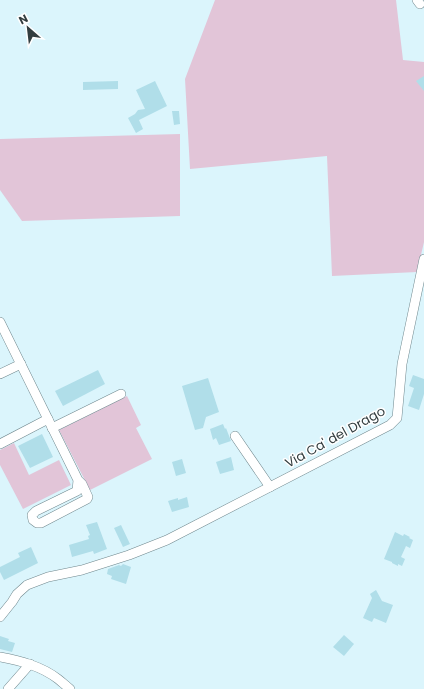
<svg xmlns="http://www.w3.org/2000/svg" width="424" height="689" font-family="Poppins,sans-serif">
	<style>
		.green { fill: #e2c5d8 }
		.building { fill: #b0dee9 }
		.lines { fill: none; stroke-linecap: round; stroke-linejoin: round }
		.minor-casing { stroke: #6f878d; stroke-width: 10 }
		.minor { stroke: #fff; stroke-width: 9 }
		.labels { text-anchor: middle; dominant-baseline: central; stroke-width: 3; stroke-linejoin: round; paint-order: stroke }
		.street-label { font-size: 13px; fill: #323d3f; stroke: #fff }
	</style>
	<rect width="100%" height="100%" fill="#dbf5fc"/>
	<!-- green -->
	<g class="green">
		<path d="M215,0h181l7,60 21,2v180l-7,30 -85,4 -5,-120 -137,13 -5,-90z"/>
		<path d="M180,134v82l-158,5 -22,-31v-51z"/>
		<path d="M127,396l14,29 -5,3 16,31 -62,31 -31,-60z"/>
		<path d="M14,443l15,32 30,-15 12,25 -48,24 -23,-44v-15z"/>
	</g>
	<!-- building -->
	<g class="building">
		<path d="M424,76v15l-8,-10z"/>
		<path d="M118,81v8l-35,1v-8z"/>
		<path d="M155,81l12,25 -28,14 4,9 -7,4 -8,-15 7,-4 3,-4 7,-1 -9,-19z"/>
		<path d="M172,111h7l1,13 -6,1z"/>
		<path d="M98,370l7,14 -42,22 -8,-15z"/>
		<path d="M413,375l11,4v15l-5,16 -11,-4 6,-18 -5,-2z"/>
		<path d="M208,378l11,34 -13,5 -3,11 -8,2 -13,-44z"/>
		<path d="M223,424l2,5 1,-1 5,13 -12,4 -3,-7 -3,2 -3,-11z"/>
		<path d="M42,434l11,23 -23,11 -12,-22z"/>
		<path d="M231,457l3,13 -14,4 -4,-12z"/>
		<path d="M182,459l4,14 -10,3 -4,-14z"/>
		<path d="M187,497l2,10 -17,5 -4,-11 10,-3v2z"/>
		<path d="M97,522l10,27 -13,5 -1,-3 -21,6 -3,-12 20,-6 -1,-3 2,-1 -4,-10z"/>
		<path d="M121,525l9,19 -7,3 -9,-19z"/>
		<path d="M395,532l8,4 1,-2 6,3 -1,1 4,2 -3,8 -4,-2 -5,11 4,2 -3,7 -4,-2v2l-6,-3v-1l-8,-3z"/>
		<path d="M31,547l7,16 -34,17 -4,-8v-5l20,-10 -2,-4z"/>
		<path d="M123,564l8,3 -5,17 -15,-5 1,-3 -5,-2 1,-5 11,-4 2,1z"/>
		<path d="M376,590l6,11 11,4 -7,18 -12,-5 -2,4 -9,-4 9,-20 -2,-4z"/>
		<path d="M344,635l10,9 -10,12 -11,-9z"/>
		<path d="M0,636l9,3 -1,2 7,2 -3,9 -12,-3z"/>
	</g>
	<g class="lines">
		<!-- minor casing -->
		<g class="minor-casing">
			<g id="minor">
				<path d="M417,0l3,4"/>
				<path d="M0,322l78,158 4,4 6,13 -1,2 -46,24h-4l-4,-3 -1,-5 4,-4 41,-20 1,-11"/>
				<path d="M0,374l21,-10"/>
				<path d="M52,428l69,-34"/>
				<path d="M235,436l35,51"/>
				<path d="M0,444l48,-25"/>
				<path d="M0,617l12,-15 5,-8 10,-9 21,-8 34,-7 47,-15 38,-15 223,-115 7,-7 5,-54 22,-105"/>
				<path d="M0,657c21,4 41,9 58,22 4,3 8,7 12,10"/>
				<path d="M8,689l22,-25"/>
			</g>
		</g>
		<!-- minor -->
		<use href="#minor" class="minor"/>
	</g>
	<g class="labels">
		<!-- street labels -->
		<g class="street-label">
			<text transform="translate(335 437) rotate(-29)">Via Ca' del Drago</text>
		</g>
	</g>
	<!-- north arrow -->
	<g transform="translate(28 28) rotate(332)" stroke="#ffffff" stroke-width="3" paint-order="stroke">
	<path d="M0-3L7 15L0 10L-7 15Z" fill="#323d3f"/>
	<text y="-6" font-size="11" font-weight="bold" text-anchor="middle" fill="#323d3f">N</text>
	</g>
</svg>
